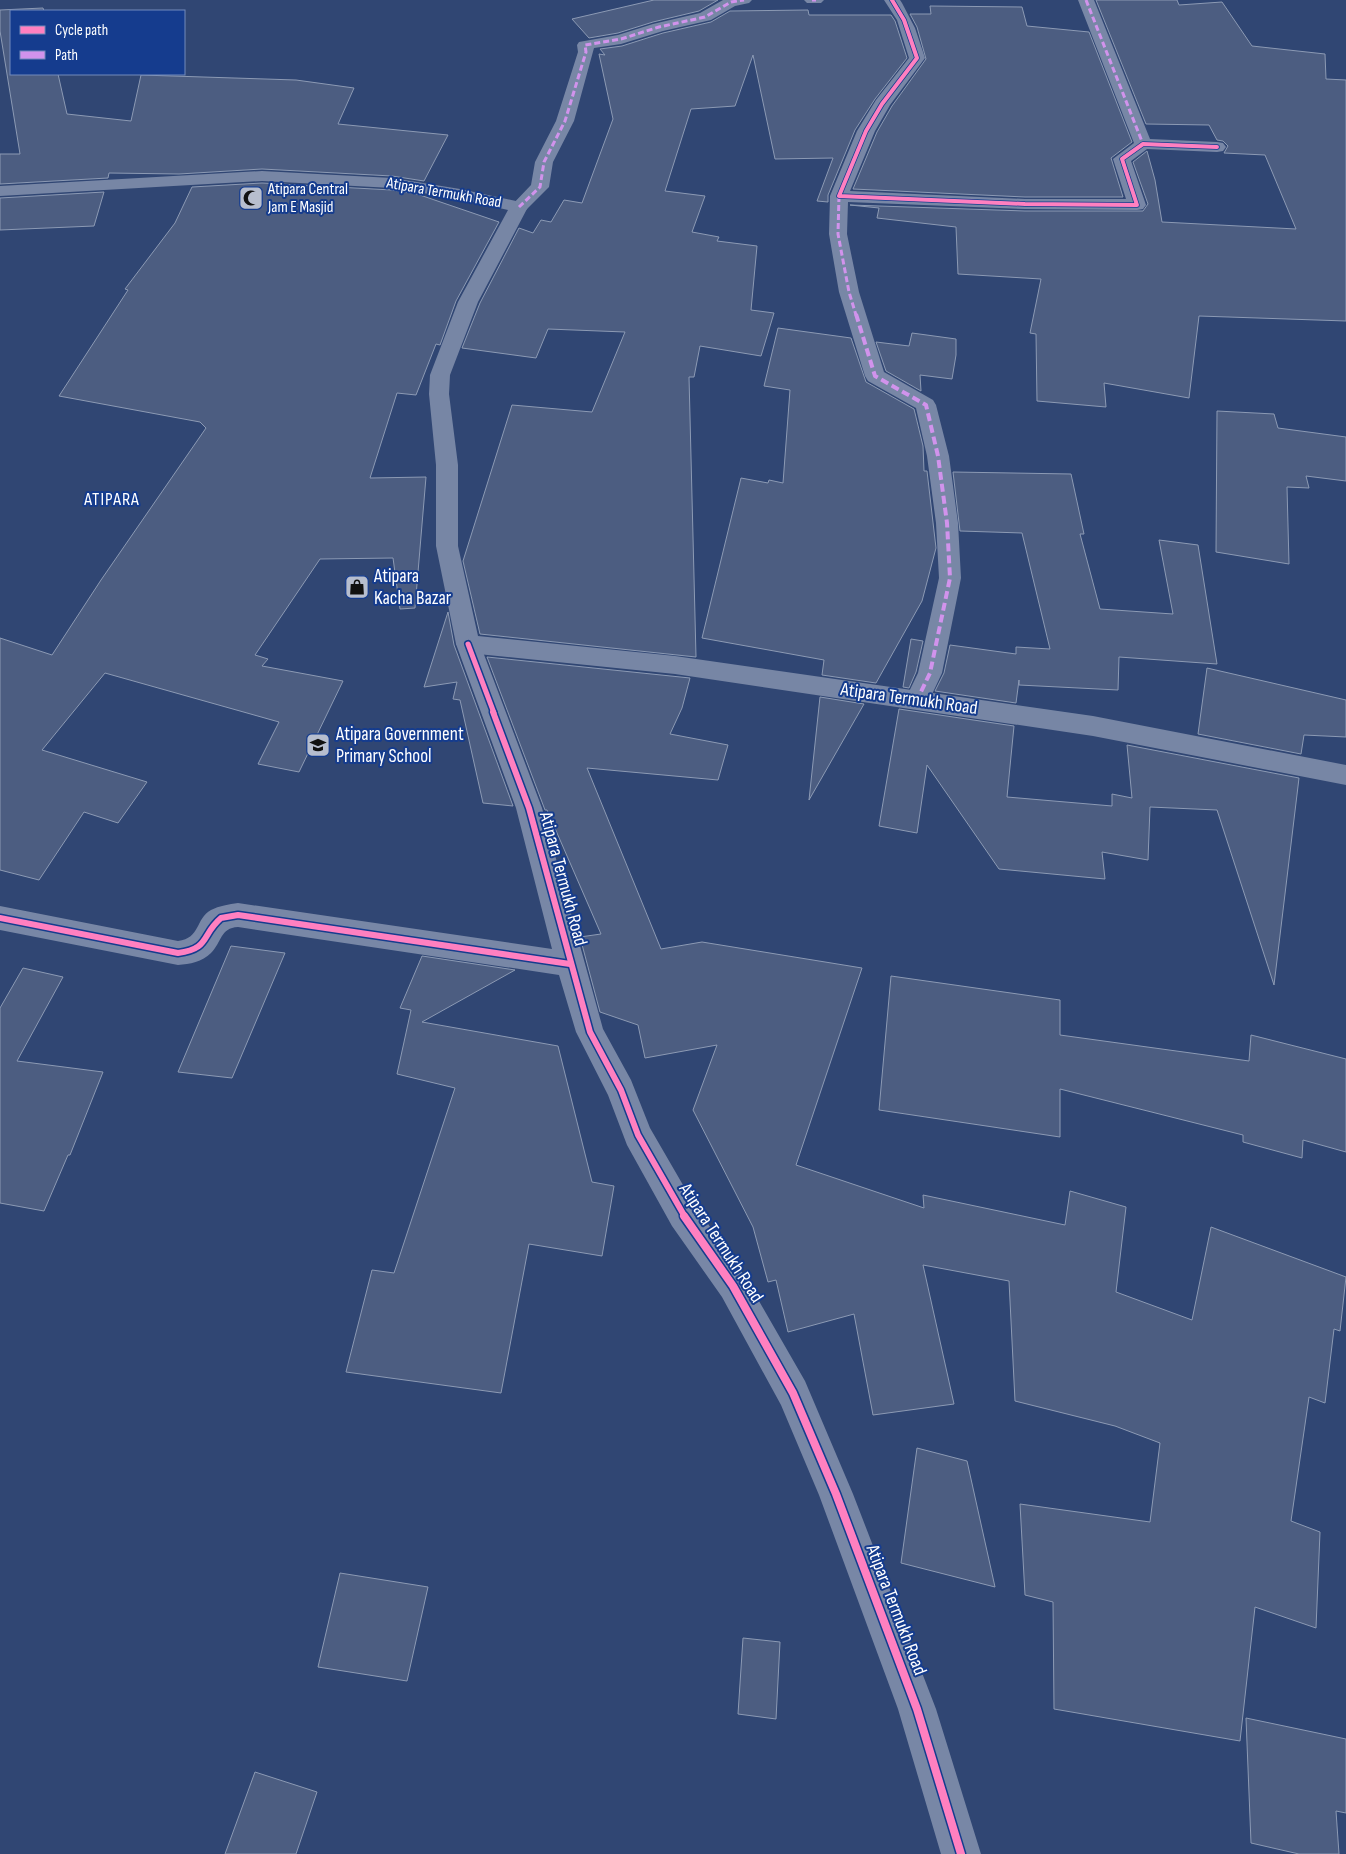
<svg xmlns="http://www.w3.org/2000/svg" width="1346" height="1854" font-family="'Sofia Sans Condensed',sans-serif">
	<style>
		.building { fill: #4c5d81; stroke: #8c9ab4 }
		.lines { fill: none; stroke-linecap: round; stroke-linejoin: round }
		.minor { fill: #7887a6; fill-rule: evenodd }
		.major { fill: #7786a5; fill-rule: evenodd }
		.quiet-far1 { stroke: #d193ec; stroke-width: 3; stroke-dasharray: 6 3; stroke-linecap: butt }
		.quiet { stroke: #d193ec; stroke-width: 4; stroke-dasharray: 8 4; stroke-linecap: butt }
		.cycleway-far3-casing { stroke: #153c8e; stroke-width: 5.5 }
		.cycleway-far2-casing { stroke: #153c8e; stroke-width: 8 }
		.cycleway-far1-casing { stroke: #153c8e; stroke-width: 9 }
		.cycleway-casing { stroke: #153c8e; stroke-width: 11 }
		.cycleway-far3 { stroke: #ff80c0; stroke-width: 4 }
		.cycleway-far2 { stroke: #ff80c0; stroke-width: 5 }
		.cycleway-far1 { stroke: #ff80c0; stroke-width: 6 }
		.cycleway { stroke: #ff80c0; stroke-width: 8 }
		.labels { text-anchor: middle; dominant-baseline: central; stroke-width: 4; stroke-linejoin: round; paint-order: stroke }
		.far-poi-label { font-size: 16px; fill: #fff; stroke: #153c8e; text-anchor: start }
		.far-street-label { font-size: 16px; fill: #fff; stroke: #153c8e }
		.far-quarter-label { font-size: 18px; letter-spacing: 1px; fill: #fff; stroke: #153c8e }
		.poi-label { font-size: 19px; fill: #fff; stroke: #153c8e; text-anchor: start }
		.street-label { font-size: 19px; fill: #fff; stroke: #153c8e }
	</style>
	<rect width="100%" height="100%" fill="#304673"/>
	<!-- building -->
	<g class="building">
		<path d="M654,0h64l-19,11 -46,11 -35,11 -29,5 -17,-19z"/>
		<path d="M1096,0h81l2,5 43,-3 30,44 73,8 1,25 20,1v241l-147,-5 -10,82 -85,-15 2,24 -69,-6 -1,-67 -6,-1 11,-54 -83,-5 -2,-47 -79,-9 2,-10 -29,-3 175,6h118l5,-7 -15,-42 14,-11 8,29 7,42 134,7 -31,-74 -41,-2 4,-7 -5,-5 -6,-1 -8,-15 -63,-1z"/>
		<path d="M930,6l92,1 5,19 62,6 43,110 -21,16 12,39h-98l-172,-8 24,-57 15,-26 34,-47 -9,-32 -7,-13h21z"/>
		<path d="M43,8l1,3h-33v63h47l9,40 64,7 10,-46 155,5 58,8 -16,36 110,11 -24,46 -32,-5 -130,-7 -83,5 -70,-1 -1,5 -108,6v-30h20l-20,-123v-21z"/>
		<path d="M808,10l1,5h82l4,6 12,37 -32,41 -20,31 -27,65v7l-11,-1 16,-43 -58,1 -22,-104 -18,51 -44,3 -26,82 40,5 -13,36 27,5 -2,4 40,5 -6,64 23,3 -13,43 -61,-10 -6,31h-5l7,280 -216,-23 -17,-73 49,-156 80,7 33,-80 -77,-3 -12,29 -74,-10 18,-45 39,-75 14,5 8,-13 10,2 13,-22 18,3 31,-84 -14,-65 6,1 -5,-6 22,-3 41,-13 48,-11 19,-11z"/>
		<path d="M262,183l130,7 25,4 82,28 -43,79 -16,44 -4,-1 -20,51 -19,-2 -27,85 56,-1 -11,131 -15,1 -7,-51 -73,1 -65,96 13,4 -6,7 81,15 -44,91 -41,-8 21,-42 -174,-49 -63,77 105,32 -29,41 -34,-11 -45,68 -39,-10v-232l52,17 49,-75 105,-152 -6,-6 -141,-26 69,-106 -3,-1 50,-66 17,-36z"/>
		<path d="M104,192l-10,34 -94,4v-32z"/>
		<path d="M778,328l73,10 15,44 48,27 9,37 1,25h3l9,77 -14,53 -46,82 -54,-8 2,-15 -122,-22 39,-160 27,5 1,-3 14,3 7,-93 -26,-4z"/>
		<path d="M912,333l44,6v16l-4,24 -32,-4 1,16 -35,-20 -10,-29 33,4z"/>
		<path d="M1217,411l57,3 4,14 68,9v44l-40,-5 3,12 -22,-1 2,77 -73,-12z"/>
		<path d="M953,472l118,2 13,60h-4l20,75 73,5 -14,-74 39,5 19,119 -98,-7 -1,33 -99,-5v-5l-3,23 -81,-12 9,-18 6,-28 66,9v-7l34,2 -28,-116 -62,-2z"/>
		<path d="M448,612l6,33 59,161 -30,-3 -23,-103 -7,-1 4,-17 -33,5z"/>
		<path d="M911,639l12,2 -7,31 -7,16 -6,-1z"/>
		<path d="M487,657l203,21 -8,30 -12,26 58,11 -10,35 -131,-12 74,181 41,-7 160,26 -66,197 128,43 -1,-13 142,30 5,-34 56,16 -10,85 76,28 19,-93 135,50 -6,54 -6,-2 -9,74 -16,-6 -18,124 29,11 -4,96 -61,-21 -15,134 -186,-32 -1,-107 -28,-7 -5,-91 130,18 10,-79 -45,-17 -100,-25 -6,-120 -86,-16 31,139 -81,11 -19,-101 -66,18 -12,-52 -8,2 -15,-55 -60,-117 24,-65 -72,13 -7,-33 -38,-13 -20,-75 21,-3 -54,-124h-2z"/>
		<path d="M1207,668l139,32v37l-42,-2 -3,19 -103,-20z"/>
		<path d="M820,697l44,7 -55,96z"/>
		<path d="M899,709l115,17 -7,71 105,9v-12l20,4 -5,-53 172,33 -25,207 -57,-175 -67,-3 -2,53 -46,-8 3,27 -106,-10 -72,-104 -10,68 -38,-7z"/>
		<path d="M231,946l54,7 -53,125 -54,-6z"/>
		<path d="M422,956l93,14 -93,52 136,24 34,136 22,4 -12,70 -73,-12 -28,149 -155,-21 26,-102 22,3 61,-185 -58,-14 14,-64 -11,-2z"/>
		<path d="M23,968l40,9 -46,84 86,11 -33,83h-2l-24,56 -44,-8v-195z"/>
		<path d="M891,976l169,24v35l189,26 2,-26 95,24v93l-43,-12 -1,18 -59,-16v-7l-183,-46v48l-181,-27z"/>
		<path d="M917,1448l50,13 28,126 -94,-24z"/>
		<path d="M340,1573l88,14 -21,94 -89,-14z"/>
		<path d="M743,1638l37,4 -4,77 -38,-5z"/>
		<path d="M1246,1718l100,21v74l-10,-2 3,43h-40l-48,-11z"/>
		<path d="M255,1772l62,20 -21,62h-71z"/>
	</g>
	<g class="lines">
		<!-- minor -->
		<g class="minor">
			<path d="M723,0h29l-3,3 -14,3 -24,14 -48,11 -42,13 -27,4 -20,73 -21,41 -4,25 -24,24 -6,1 -6,-1 -3,-4 21,-22 4,-23 21,-41 22,-69 -1,-7 2,-3 39,-7 35,-11 47,-11z"/>
			<path d="M804,0h20l-3,3h-14z"/>
			<path d="M884,0h16l2,3 13,25 10,30 -35,47 -15,26 -25,60 175,8h101l-13,-40 21,-16 -56,-143h16l56,139 67,3 6,1 3,4 -3,4 -6,1 -70,-3 -16,12 15,44 -3,4 -6,1 -112,-1 -177,-7 -1,32 12,58 25,80 49,28 3,5 13,51 9,67 3,55 -19,95 -16,34 -9,2 -9,-2 -3,-7 13,-27 21,-95 -3,-55 -9,-67 -11,-48 -48,-27 -3,-5 -26,-84 -10,-58 1,-38 27,-65 19,-31 33,-42 -12,-38z"/>
			<path d="M468,635l8,3 4,6 62,164 61,221 28,51 19,48 44,76 50,71 61,106 48,113 83,215 45,145h-40l-43,-145 -79,-214 -38,-90 -59,-108 -50,-71 -45,-81 -19,-50 -32,-63 -17,-57 -321,-48c-18,1 -16,15 -27,26 -9,9 -21,11 -33,12l-178,-35v-24l178,35c23,-3 17,-22 33,-31 8,-4 18,-6 27,-7l314,46 -36,-141 -60,-164 4,-6z"/>
		</g>
		<!-- major -->
		<path class="major" d="M262,171l130,7 68,11 65,14 3,4 -50,95 -28,73 -1,19 9,71v81l20,90 197,20 418,60 253,49v20l-253,-49 -418,-62 -207,-21 -8,-3 -4,-6 -20,-98v-81l-7,-71 1,-19 28,-73 50,-92 -48,-11 -68,-11 -130,-7 -262,15v-10z"/>
		<!-- quiet-far1 -->
		<g class="quiet-far1">
			<path d="M812,0h4"/>
			<path d="M1086,0l57,144"/>
			<path d="M839,196l-1,38 11,58 7,23"/>
			<path d="M519,207l21,-20 4,-25 21,-41 21,-69 -1,-7 36,-6 38,-12 46,-10 26,-15 13,-2"/>
		</g>
		<!-- quiet -->
		<path class="quiet" d="M856,314l19,62 51,29 12,51 9,67 3,55 -20,95 -13,27"/>
		<!-- cycleway-far3 casing -->
		<g class="cycleway-far3-casing">
			<path id="cycleway-far3" d="M892,0l12,20 13,38 -35,46 -16,27 -27,65 186,8 112,1 -15,-46 21,-15 74,3"/>
		</g>
		<!-- cycleway-far2 casing -->
		<g class="cycleway-far2-casing">
			<path id="cycleway-far2" d="M468,644l26,69"/>
		</g>
		<!-- cycleway-far1 casing -->
		<g class="cycleway-far1-casing">
			<g id="cycleway-far1">
				<path d="M493,712l36,96 61,224 31,58 17,45 47,82"/>
				<path d="M0,918l178,35c32,-4 23,-18 43,-35l17,-3 332,49"/>
			</g>
		</g>
		<!-- cycleway casing -->
		<g class="cycleway-casing">
			<path id="cycleway" d="M684,1216l49,70 60,107 43,101 81,215 44,145"/>
		</g>
		<!-- cycleway-far3 -->
		<use href="#cycleway-far3" class="cycleway-far3"/>
		<!-- cycleway-far2 -->
		<use href="#cycleway-far2" class="cycleway-far2"/>
		<!-- cycleway-far1 -->
		<use href="#cycleway-far1" class="cycleway-far1"/>
		<!-- cycleway -->
		<use href="#cycleway" class="cycleway"/>
	</g>
	<!-- icons -->
	<defs>
		<g id="mosque-square" transform="scale(1.25)"><rect x="-9" y="-9" width="18" height="18" rx="4" fill="#b7bece" stroke="#153c8e"/><path d="M3.5-4.9A6 6 0 1 0 3.5 4.9A5 5 0 1 1 3.5-4.9Z" fill="#111"/></g>
		<g id="shop-square" transform="scale(1.25)"><rect x="-9" y="-9" width="18" height="18" rx="4" fill="#b7bece" stroke="#153c8e"/><path d="M-5-2.5h2.3a2.7 3.5 0 0 1 5.4 0H5L5.5 6h-11ZM-1.5-2.5h3a1.5 2.3 0 0 0-3 0Z" fill="#111"/></g>
		<g id="school-square" transform="scale(1.25)"><rect x="-9" y="-9" width="18" height="18" rx="4" fill="#b7bece" stroke="#153c8e"/><path d="M0-5L7-2L0 1L-7-2ZM-4 1L0 2.5L4 1V4Q0 6-4 4Z" fill="#111"/></g>
	</defs>
	<g fill-rule="evenodd">
		<use href="#mosque-square" x="251" y="198"/>
		<use href="#shop-square" x="357" y="587"/>
		<use href="#school-square" x="318" y="745"/>
	</g>
	<g class="labels">
		<!-- far-poi labels -->
		<g class="far-poi-label">
			<text x="268" y="189">Atipara Central<tspan x="268" dy="18">Jam E Masjid</tspan></text>
		</g>
		<!-- far-street labels -->
		<g class="far-street-label">
			<text transform="translate(444 193) rotate(10)">Atipara Termukh Road</text>
		</g>
		<!-- far-quarter labels -->
		<g class="far-quarter-label">
			<text x="112" y="499">ATIPARA</text>
		</g>
		<!-- poi labels -->
		<g class="poi-label">
			<text x="374" y="576">Atipara<tspan x="374" dy="22">Kacha Bazar</tspan></text>
			<text x="336" y="734">Atipara Government<tspan x="336" dy="22">Primary School</tspan></text>
		</g>
		<!-- street labels -->
		<g class="street-label">
			<text transform="translate(909 699) rotate(8)">Atipara Termukh Road</text>
			<text transform="translate(563 879) rotate(75)">Atipara Termukh Road</text>
			<text transform="translate(721 1243) rotate(57)">Atipara Termukh Road</text>
			<text transform="translate(896 1610) rotate(69)">Atipara Termukh Road</text>
		</g>
	</g>
	<!-- legend -->
	<rect x="10" y="10" width="175" height="65" fill="#153c8e" stroke="#738abb"/>
	<rect x="20" y="26" width="25" height="8" fill="#ff80c0" stroke="#738abb"/>
	<text x="55" y="35" font-size="15" fill="#ffffff">Cycle path</text>
	<rect x="20" y="51" width="25" height="8" fill="#d193ec" stroke="#738abb"/>
	<text x="55" y="60" font-size="15" fill="#ffffff">Path</text>
</svg>
